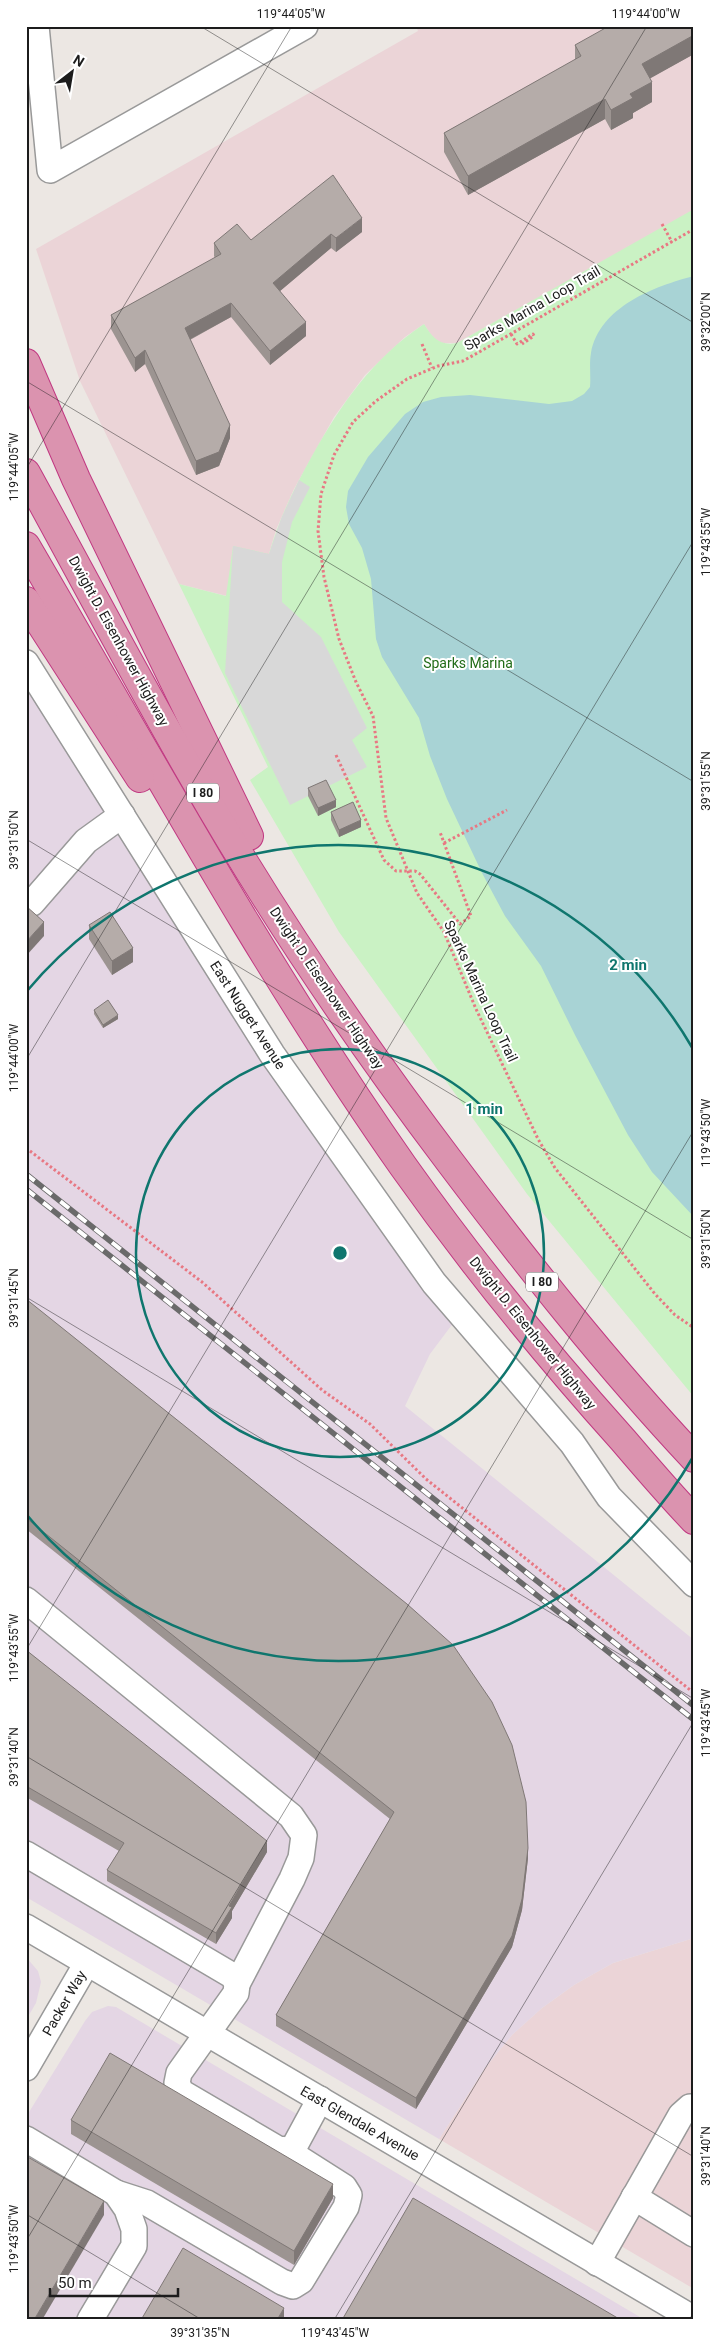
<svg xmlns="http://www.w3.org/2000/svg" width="720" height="2346" font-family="Roboto,sans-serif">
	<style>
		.commercial { fill: #ebd4d7 }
		.industrial { fill: #e4d6e4 }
		.park { fill: #caf2c4 }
		.parking { fill: #d8d8d8 }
		.water { fill: #a8d3d5 }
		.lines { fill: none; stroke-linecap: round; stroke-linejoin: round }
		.minor-casing { stroke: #999; stroke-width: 28 }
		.highway-casing { stroke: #c13982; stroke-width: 30 }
		.path { stroke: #e87883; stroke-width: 3; stroke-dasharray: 2.5 2.5; stroke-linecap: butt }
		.minor { stroke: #fff; stroke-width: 25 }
		.highway { stroke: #db93af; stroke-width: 28 }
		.rail-casing { stroke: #6a6a6a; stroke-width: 5.5 }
		.rail { stroke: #fff; stroke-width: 4; stroke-dasharray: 11; stroke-linecap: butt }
		.wall { fill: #9c9491 }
		.shaded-wall { fill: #7f7876 }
		.building { fill: #b5aca9; stroke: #7f7876 }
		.ticks { fill: none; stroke: #1c1c1c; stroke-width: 1; stroke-opacity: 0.45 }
		.ring { fill: none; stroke: #0f766e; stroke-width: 2.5 }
		.labels { text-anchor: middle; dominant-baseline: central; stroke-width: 4; stroke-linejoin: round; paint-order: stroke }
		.shield { fill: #fff; stroke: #606060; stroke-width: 1 }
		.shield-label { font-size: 12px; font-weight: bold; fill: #1c1c1c }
		.street-label { font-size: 14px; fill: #1c1c1c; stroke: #fff }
		.park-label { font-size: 14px; fill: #226c18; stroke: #fff }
		.centre { fill: #0f766e; stroke: #fff; stroke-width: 2.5 }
		.ring-label { font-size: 15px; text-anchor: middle; font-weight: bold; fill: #0f766e; stroke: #fff; stroke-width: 4; stroke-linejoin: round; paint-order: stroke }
		.neatline { fill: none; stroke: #1c1c1c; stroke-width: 2 }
		.ticks-label { font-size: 12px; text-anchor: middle; fill: #1c1c1c }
	</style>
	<rect width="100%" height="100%" fill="#ece7e3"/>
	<!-- commercial -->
	<g class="commercial">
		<path d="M416,26h278v184l-237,133h-15l-9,-5 -9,-14 -19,13 -40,38 -31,42 -40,72 -18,41 -7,24 -42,42 -48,-12 -99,-203 -44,-132 382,-218z"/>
		<path d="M694,1938v351l-255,-150 46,-71 27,-33 30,-27 32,-23 39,-22z"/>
	</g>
	<!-- industrial -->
	<g class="industrial">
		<path d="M26,684l227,359 111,164 90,115 -24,32 -25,52 289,234v298l-81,25 -39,22 -32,23 -30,27 -27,33 -46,71 -413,-242z"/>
		<path d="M26,1957l12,14 3,11 -5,21 -10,17z"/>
		<path d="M108,2006l8,1 529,313h-619v-203l59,-96 7,-9z"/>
	</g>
	<!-- park -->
	<path class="park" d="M694,209v1188l-167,-203 -188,-262 -89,-152 18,-13 -89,-183 47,12 7,-50 36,8c10,-35 25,-66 43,-98 29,-52 61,-98 112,-132 9,14 15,22 33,19z"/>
	<!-- parking -->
	<path class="parking" d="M299,480l11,7 -18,35 -10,40v40l39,35 46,91 -15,12 15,27 -77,38 -65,-132 8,-127 36,8 12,-35z"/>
	<!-- water -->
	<path class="water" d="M694,276v941l-42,-45 -24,-37 -53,-100 -34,-69 -36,-50 -23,-43 -35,-74 -17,-43 -11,-38 -37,-61 -6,-18 -5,-60 -9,-31 -13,-24 -3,-17 2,-16 20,-34 37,-43 18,-12 18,-5 29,-2 79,9 23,-3 12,-7 6,-7c1,-11 -1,-23 1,-34 8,-46 64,-67 103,-77z"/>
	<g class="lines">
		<!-- minor casing -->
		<g class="minor-casing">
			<g id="minor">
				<path d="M36,26l14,144 255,-144"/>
				<path d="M26,663l246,391 162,229 138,160 37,54 85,87"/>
				<path d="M32,903l54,-62 36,-26"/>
				<path d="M26,1600l265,216 13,19 -3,23 -9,21 -55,105"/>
				<path d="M26,1854l207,122 4,8 -1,9 -57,80 -2,10 4,9 97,57 9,1 7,-3"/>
				<path d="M26,1927l668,392"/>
				<path d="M26,2068l61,-105"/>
				<path d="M26,2139l90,54 11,16 7,20v17l-44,74"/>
				<path d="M116,2193l31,10 135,79 11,4 8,-5 45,-74 3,-12 -5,-8 -44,-28 -5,-5 -1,-7 26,-48"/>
				<path d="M634,2197l60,37"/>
				<path d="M597,2263l84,-148 9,-8h4"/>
			</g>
		</g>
		<!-- highway casing -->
		<g class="highway-casing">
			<g id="highway">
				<path d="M26,363l50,116 173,357"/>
				<path d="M26,473c56,102 110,205 168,305 76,133 163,261 256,384 77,102 156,202 244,296"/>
				<path d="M26,546c122,209 238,422 377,620 68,96 142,187 220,274 23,27 46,54 71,80"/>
				<path d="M26,601l114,177"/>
			</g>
		</g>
		<!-- path -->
		<g class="path">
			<path d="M662,224l10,18"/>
			<path d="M694,229l-213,122 -18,10 -25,5 -31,13 -31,22 -23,21 -19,33 -13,39 -3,37 6,46 15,62 17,43 17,34 13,102 31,75 27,39 32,77 62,130 17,29 100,126 20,21 19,13"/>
			<path d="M511,334l6,10 16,-10 1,2 -12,8"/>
			<path d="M422,344l10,24"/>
			<path d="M336,755l48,105 12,11h19l5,3 40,50 11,-8 -31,-84"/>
			<path d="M444,843l63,-33"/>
			<path d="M26,1148l176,134 120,108 48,34 56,55 268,214"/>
		</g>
		<!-- minor -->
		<use href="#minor" class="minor"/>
		<!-- highway -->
		<use href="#highway" class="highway"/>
		<!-- rail casing -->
		<g class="rail-casing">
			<g id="rail">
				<path d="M26,1174l668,532"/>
				<path d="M26,1189l668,531"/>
			</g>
		</g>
		<!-- rail -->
		<use href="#rail" class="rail"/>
	</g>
	<!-- wall -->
	<g class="wall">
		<path d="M694,26v28l-44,24 2,24 -19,11v5l-22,12 -6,-11 -137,76 -24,-43v-19l131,-73v-15z"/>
		<path d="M362,232l-26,20 -5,-4 -51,43 26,45 -36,29 -39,-48 -41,23 40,98 -11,28 -23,9 -51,-111 -10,8 -24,-43v-14l104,-57 -1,-2v-13z"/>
		<path d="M308,788l28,19 -18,9 -10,-20z"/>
		<path d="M331,812l30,15 -22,10 -8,-17z"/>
		<path d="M89,925l44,37 -21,13 -23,-36z"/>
		<path d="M94,1010l24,9 -15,9 -9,-14z"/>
		<path d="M26,1299l502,559 -6,52 -10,37 -96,162 -140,-83v-11l114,-196 -364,-290z"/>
		<path d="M26,1650l241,202 -35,59v7l-16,26 -109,-63v-11l12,-19 -93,-54z"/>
		<path d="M71,2120l262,78 -39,67 -223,-131z"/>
	</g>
	<!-- shaded-wall -->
	<g class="shaded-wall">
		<path d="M694,35v19l-52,29v-19z"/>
		<path d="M652,82v20l-19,11v5l-22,12v-20l19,-16z"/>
		<path d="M605,99v20l-137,76v-19z"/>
		<path d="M362,218v14l-26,20v-14z"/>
		<path d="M331,234v14l-58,49v-14z"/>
		<path d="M231,303v14l-46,25v-14z"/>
		<path d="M306,322v14l-36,29v-14z"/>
		<path d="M145,350v14l-10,8v-14z"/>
		<path d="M230,425v13l-11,28 -23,9v-14z"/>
		<path d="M336,800v7l-18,9v-8z"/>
		<path d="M361,820v7l-22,10v-7z"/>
		<path d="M44,922v14l-18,20v-14z"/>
		<path d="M133,948v14l-21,13v-14z"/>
		<path d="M118,1015v4l-15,9v-3z"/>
		<path d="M267,1841v11l-35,59v7l-16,26v-11l13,-27z"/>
		<path d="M528,1848v10l-6,52 -10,37 -96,162v-11z"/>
		<path d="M333,2184v14l-39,67v-14z"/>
		<path d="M104,2201v14l-62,105h-8z"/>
		<path d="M284,2308v12h-7z"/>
	</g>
	<!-- building -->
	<g class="building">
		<path d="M609,26h85v9l-52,29 10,18 -22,12 3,4 -22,12 -6,-11 -137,77 -24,-43 137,-77 -6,-11z"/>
		<path d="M333,175l29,43 -26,20 -5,-4 -58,49 33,39 -36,29 -39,-48 -46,25 45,97 -11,27 -23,9 -51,-111 -10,8 -24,-43 110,-61 -7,-11 23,-19 14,16z"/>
		<path d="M326,780l10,20 -18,8 -10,-20z"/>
		<path d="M353,802l8,18 -22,10 -8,-18z"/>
		<path d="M26,906l18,16 -18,20z"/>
		<path d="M110,912l23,36 -21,13 -23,-36z"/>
		<path d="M108,1000l10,15 -15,10 -9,-15z"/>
		<path d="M26,1299l381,305 46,41 39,57 20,43 14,57 2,46 -6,51 -10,37 -96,162 -140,-83 118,-203 -368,-294z"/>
		<path d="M26,1650l241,191 -38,65 3,1 -16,26 -109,-63 17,-27 -98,-57z"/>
		<path d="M110,2053l223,131 -39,67 -223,-131z"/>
		<path d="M26,2156l78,45 -70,119h-8z"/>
		<path d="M413,2198l208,122h-279z"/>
		<path d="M183,2248l101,60 -7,12h-136z"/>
	</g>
	<!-- ticks -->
	<path class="ticks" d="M200,26l494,297M26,381l668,401M26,469l266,-443M26,839l668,401M26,1060l621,-1034M26,1297l668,402M26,1650l668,-1110M26,1756l668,401M26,2214l176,106M26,2241l668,-1111M334,2320l360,-599M689,2320l5,-8"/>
	<!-- distance rings -->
	<g class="ring">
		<circle cx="340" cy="1253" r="204"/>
		<path d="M693 1457A408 408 0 0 1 27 1515M27 991A408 408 0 0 1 693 1049"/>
	</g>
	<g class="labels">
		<!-- shield labels -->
		<g class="shield">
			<rect x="187" y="783.5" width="32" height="19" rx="4"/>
			<rect x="526" y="1272.5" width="32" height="19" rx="4"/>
		</g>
		<g class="shield-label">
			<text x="203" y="793">I 80</text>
			<text x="542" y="1282">I 80</text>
		</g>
		<!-- street labels -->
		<g class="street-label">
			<text transform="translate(532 308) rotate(-30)">Sparks Marina Loop Trail</text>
			<text transform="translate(119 641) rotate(61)">Dwight D. Eisenhower Highway</text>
			<text transform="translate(327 988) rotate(56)">Dwight D. Eisenhower Highway</text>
			<text transform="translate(481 991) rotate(65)">Sparks Marina Loop Trail</text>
			<text transform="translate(248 1015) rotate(57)">East Nugget Avenue</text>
			<text transform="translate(533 1333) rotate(51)">Dwight D. Eisenhower Highway</text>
			<text transform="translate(64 2003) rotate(-60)">Packer Way</text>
			<text transform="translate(360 2123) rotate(30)">East Glendale Avenue</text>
		</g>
		<!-- park labels -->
		<g class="park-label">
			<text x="468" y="663">Sparks Marina</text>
		</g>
	</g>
	<circle cx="340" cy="1253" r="8" class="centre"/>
	<g class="ring-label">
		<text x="628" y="970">2 min</text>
		<text x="484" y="1114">1 min</text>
	</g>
	<!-- border -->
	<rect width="720" height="2346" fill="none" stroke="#ffffff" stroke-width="55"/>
	<!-- north arrow -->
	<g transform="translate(72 72) rotate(31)" stroke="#ffffff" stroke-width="4" paint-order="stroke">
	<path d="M0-4L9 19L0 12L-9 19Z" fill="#1c1c1c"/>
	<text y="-8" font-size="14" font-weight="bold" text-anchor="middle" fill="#1c1c1c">N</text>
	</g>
	<!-- scale -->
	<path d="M50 2288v8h128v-8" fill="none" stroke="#1c1c1c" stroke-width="2.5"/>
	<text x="58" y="2288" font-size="15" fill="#1c1c1c" stroke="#ffffff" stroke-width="4" paint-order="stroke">50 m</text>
	<rect x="28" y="28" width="664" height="2290" class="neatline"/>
	<g class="ticks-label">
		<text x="291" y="18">119°44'05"W</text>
		<text x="646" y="18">119°44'00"W</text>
		<text transform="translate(706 322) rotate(-90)" y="4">39°32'00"N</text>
		<text transform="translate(14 467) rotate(-90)" y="4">119°44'05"W</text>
		<text transform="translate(706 542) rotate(-90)" y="4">119°43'55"W</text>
		<text transform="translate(706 781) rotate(-90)" y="4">39°31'55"N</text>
		<text transform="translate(14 840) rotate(-90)" y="4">39°31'50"N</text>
		<text transform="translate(14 1058) rotate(-90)" y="4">119°44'00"W</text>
		<text transform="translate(706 1133) rotate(-90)" y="4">119°43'50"W</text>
		<text transform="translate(706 1239) rotate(-90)" y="4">39°31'50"N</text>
		<text transform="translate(14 1298) rotate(-90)" y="4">39°31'45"N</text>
		<text transform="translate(14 1648) rotate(-90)" y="4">119°43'55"W</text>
		<text transform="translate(706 1723) rotate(-90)" y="4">119°43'45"W</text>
		<text transform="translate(14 1757) rotate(-90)" y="4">39°31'40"N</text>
		<text transform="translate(706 2156) rotate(-90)" y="4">39°31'40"N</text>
		<text transform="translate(14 2239) rotate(-90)" y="4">119°43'50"W</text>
		<text x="200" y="2337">39°31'35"N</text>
		<text x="335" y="2337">119°43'45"W</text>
	</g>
</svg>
